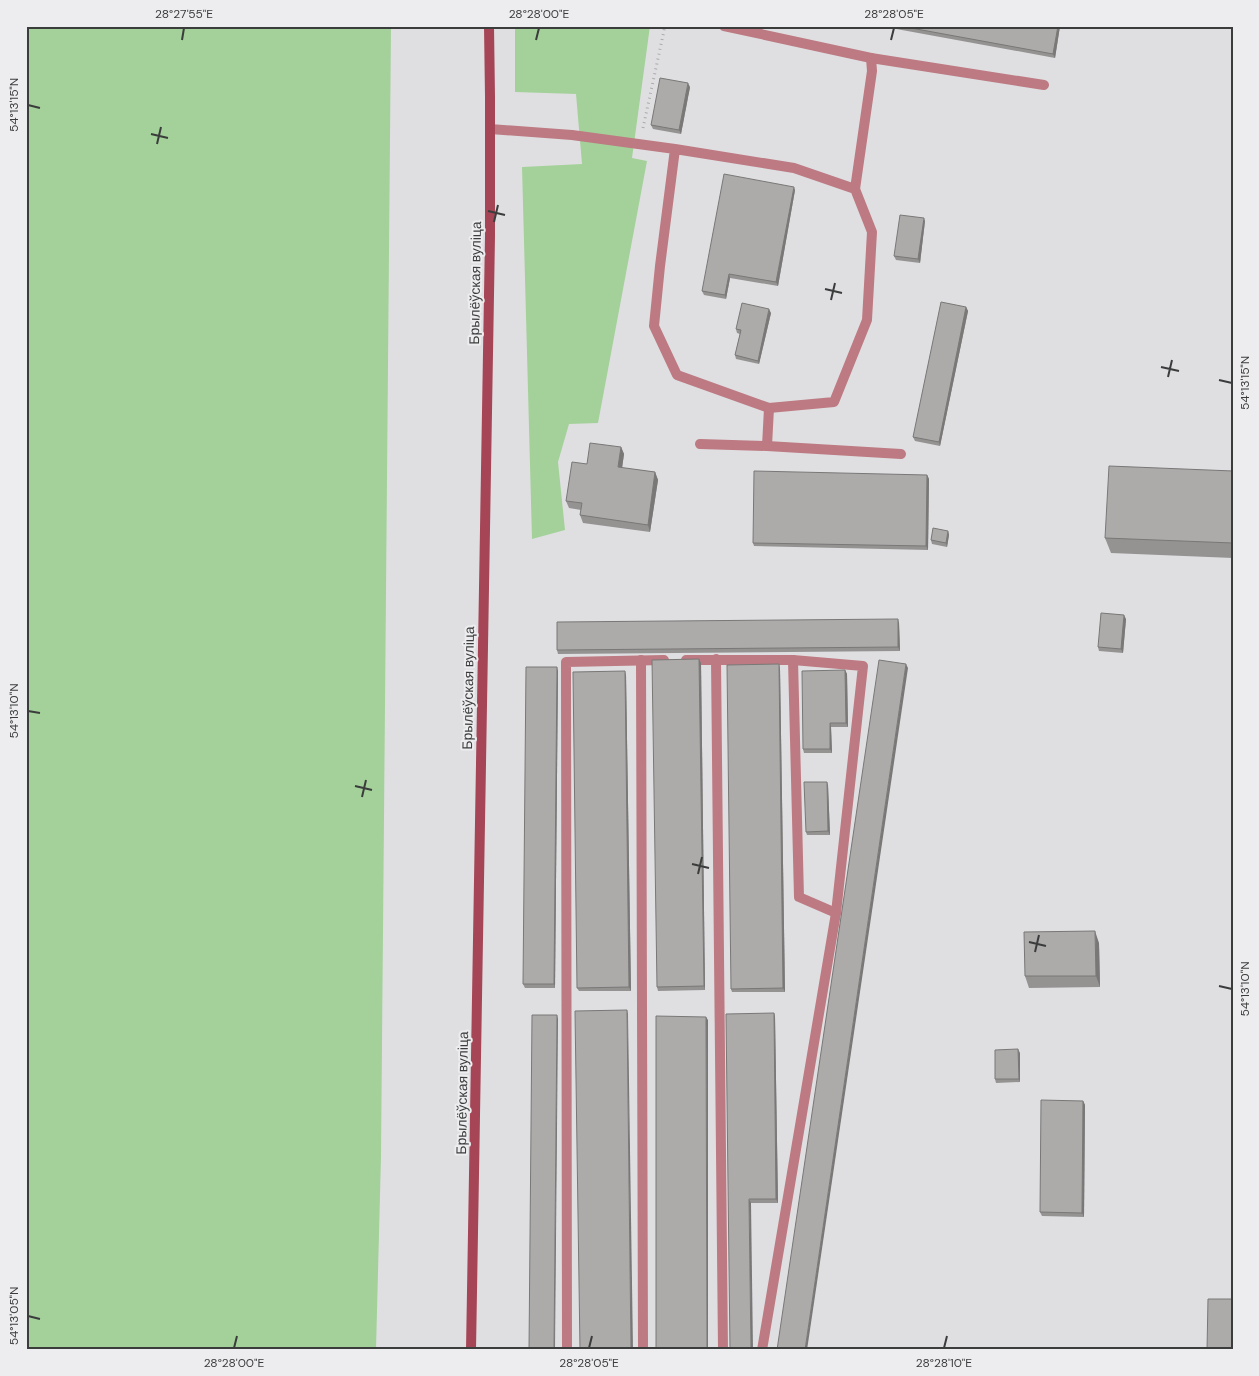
<svg xmlns="http://www.w3.org/2000/svg" width="1259" height="1376" font-family="'DM Sans',sans-serif">
	<style>
		.green { fill: #a4d19a }
		.lines { fill: none; stroke-linecap: round; stroke-linejoin: round }
		.path { stroke: #ababad; stroke-width: 3; stroke-dasharray: 1 4; stroke-linecap: butt }
		.lane { stroke: #bd7a82; stroke-width: 10 }
		.secondary { stroke: #a54556; stroke-width: 10 }
		.wall { fill: #959392 }
		.shaded-wall { fill: #797877 }
		.building { fill: #adabaa; stroke: #797877 }
		.ticks { fill: none; stroke: #3b3c3c; stroke-width: 2 }
		.labels { text-anchor: middle; dominant-baseline: central; stroke-width: 4; stroke-linejoin: round; paint-order: stroke }
		.street-label { font-size: 14px; fill: #3b3c3c; stroke: #ededef }
		.neatline { fill: none; stroke: #3b3c3c; stroke-width: 2 }
		.ticks-label { font-size: 12px; text-anchor: middle; fill: #3b3c3c }
	</style>
	<rect width="100%" height="100%" fill="#dfdfe2"/>
	<!-- green -->
	<g class="green">
		<path d="M26,26h365l-10,1130 -5,194h-350z"/>
		<path d="M515,26h135l-18,132 15,3 -49,262 -29,1 -11,38 7,68 -33,9 -10,-372 60,-3 -6,-70 -61,-2z"/>
	</g>
	<g class="lines">
		<!-- path -->
		<path class="path" d="M643,128l22,-102"/>
		<!-- lane -->
		<g class="lane">
			<path d="M724,26l147,32 1,13 -17,118"/>
			<path d="M871,58l173,27"/>
			<path d="M490,129l82,6 103,14 119,19 61,21 17,43 -5,88 -33,82 -65,6 -92,-33 -23,-49 6,-60 15,-117"/>
			<path d="M700,444l67,2 2,-38"/>
			<path d="M767,446l134,8"/>
			<path d="M716,659l7,691"/>
			<path d="M641,660l2,690"/>
			<path d="M686,660h107l70,6 -27,247 -74,437"/>
			<path d="M793,660l6,237 37,16"/>
			<path d="M567,1350l-1,-688 98,-2"/>
		</g>
		<!-- secondary -->
		<path class="secondary" d="M471,1350l19,-1114v-139l-1,-71"/>
	</g>
	<!-- wall -->
	<g class="wall">
		<path d="M880,26h180l-5,32z"/>
		<path d="M690,87l-9,47 -28,-5 -2,-4z"/>
		<path d="M795,190l-17,96 -48,-8 -4,21 -22,-4 -2,-4z"/>
		<path d="M925,221l-5,42 -24,-3 -2,-4z"/>
		<path d="M966,307l2,4 -28,135 -25,-5 -2,-4z"/>
		<path d="M771,313l-12,51 -23,-5 -1,-4 5,-21 -3,-1 -1,-4z"/>
		<path d="M621,447l3,7 -2,14 33,4 3,8 -8,52 -67,-9 -3,-8 1,-5 -12,-2 -3,-7 21,-37z"/>
		<path d="M1233,471v87l-122,-5 -6,-15z"/>
		<path d="M927,475l2,4 -1,71 -174,-4 -1,-3z"/>
		<path d="M948,531l1,4 -2,12 -15,-3 -1,-4z"/>
		<path d="M1126,619l-3,34 -24,-2 -1,-4z"/>
		<path d="M899,623l1,28 -342,3 -1,-4z"/>
		<path d="M699,659l2,4 4,327 -47,1 -1,-4z"/>
		<path d="M780,668l5,324h-53l-1,-3z"/>
		<path d="M845,670l2,4 1,53h-17l1,26h-28l-1,-4z"/>
		<path d="M558,671l-3,317h-30l-2,-4z"/>
		<path d="M626,675l5,316h-52l-2,-3z"/>
		<path d="M828,785l2,50h-23l-1,-3z"/>
		<path d="M1099,943l1,44 -71,1 -4,-12z"/>
		<path d="M774,1013l1,4 3,186h-27l-21,147z"/>
		<path d="M1020,1053v29l-24,1 -1,-4z"/>
		<path d="M1083,1101l2,4 -1,112 -42,-1 -2,-4z"/>
	</g>
	<!-- shaded-wall -->
	<g class="shaded-wall">
		<path d="M1058,26h2l-5,32 -2,-4z"/>
		<path d="M688,83l2,4 -9,47 -2,-4z"/>
		<path d="M794,187l1,3 -17,96 -2,-4z"/>
		<path d="M924,218l1,3 -5,42 -2,-4z"/>
		<path d="M729,274l1,4 -4,21 -1,-4z"/>
		<path d="M966,307l2,4 -28,135 -1,-4z"/>
		<path d="M769,309l2,4 -12,51 -1,-3z"/>
		<path d="M621,447l3,7 -3,21 -3,-8z"/>
		<path d="M655,472l3,8 -8,52 -2,-7z"/>
		<path d="M927,475l2,4 -1,71 -2,-4z"/>
		<path d="M948,531l1,4 -2,12 -1,-4z"/>
		<path d="M1124,615l2,4 -3,34 -2,-4z"/>
		<path d="M898,619l1,4 1,28 -2,-4z"/>
		<path d="M699,659l2,4 4,327 -1,-4z"/>
		<path d="M779,664l1,4 5,324 -2,-4z"/>
		<path d="M906,664l2,4 -101,682h-2z"/>
		<path d="M557,667l1,4 -3,317 -1,-4z"/>
		<path d="M845,670l2,4 1,53 -2,-4z"/>
		<path d="M625,671l1,4 5,316 -2,-4z"/>
		<path d="M830,723l1,4 1,26 -2,-4z"/>
		<path d="M827,782l1,3 2,50 -2,-4z"/>
		<path d="M1095,931l4,12 1,44 -4,-11z"/>
		<path d="M627,1010l1,4 5,336h-2z"/>
		<path d="M774,1013l1,4 3,186 -2,-4z"/>
		<path d="M557,1015l1,4 -3,331h-1z"/>
		<path d="M706,1017l2,3v330h-1z"/>
		<path d="M1018,1049l2,4v29l-1,-3z"/>
		<path d="M1083,1101l2,4 -1,112 -2,-4z"/>
		<path d="M749,1199l2,4 2,147h-2z"/>
	</g>
	<!-- building -->
	<g class="building">
		<path d="M900,26h158l-5,28z"/>
		<path d="M660,78l28,5 -9,47 -28,-5z"/>
		<path d="M724,174l70,13 -18,95 -47,-8 -4,21 -23,-4z"/>
		<path d="M900,215l24,3 -6,41 -24,-3z"/>
		<path d="M941,302l25,5 -27,135 -26,-5z"/>
		<path d="M742,303l27,6 -11,52 -23,-6 6,-25 -5,-1z"/>
		<path d="M590,443l31,4 -3,20 37,5 -7,53 -68,-10 2,-12 -16,-2 6,-39 15,2z"/>
		<path d="M1109,466l124,5v72l-128,-5z"/>
		<path d="M754,471l173,4 -1,71 -173,-3z"/>
		<path d="M933,528l15,3 -2,12 -15,-3z"/>
		<path d="M1101,613l23,2 -3,34 -23,-2z"/>
		<path d="M898,619v28l-341,3v-28z"/>
		<path d="M699,659l5,327 -47,1 -5,-327z"/>
		<path d="M879,660l27,4 -101,686h-28z"/>
		<path d="M779,664l4,324 -52,1 -4,-324z"/>
		<path d="M526,667h31l-3,317h-31z"/>
		<path d="M845,670l1,53h-16v26h-27l-1,-78z"/>
		<path d="M625,671l4,316 -52,1 -4,-316z"/>
		<path d="M804,782h23l1,49 -22,1z"/>
		<path d="M1095,931l1,45h-71l-1,-44z"/>
		<path d="M627,1010l4,340h-51l-5,-339z"/>
		<path d="M774,1013l2,186h-27l2,151h-21l-4,-336z"/>
		<path d="M532,1015h25l-3,335h-25z"/>
		<path d="M656,1016l50,1 1,333h-51z"/>
		<path d="M1018,1049l1,30h-24v-29z"/>
		<path d="M1041,1100l42,1 -1,112 -42,-1z"/>
		<path d="M1208,1299h25v51h-26z"/>
	</g>
	<!-- ticks -->
	<path class="ticks" d="M182,40l2,-12M536,40l3,-12M891,40l3,-12M28,105l12,3M151,134l17,4M157,144l4,-17M488,211l17,4M494,222l4,-17M825,289l17,4M831,300l4,-17M1161,367l18,4M1168,377l4,-17M1219,380l13,3M28,711l12,2M355,786l17,4M362,797l4,-17M692,864l17,4M698,874l4,-17M1029,942l17,4M1035,952l4,-17M1219,986l13,3M28,1316l12,3M234,1348l3,-12M589,1348l3,-12M944,1348l3,-12"/>
	<g class="labels">
		<!-- street labels -->
		<g class="street-label">
			<text transform="translate(475 283) rotate(-89)">Брылёўская вуліца</text>
			<text transform="translate(468 688) rotate(-89)">Брылёўская вуліца</text>
			<text transform="translate(462 1093) rotate(-89)">Брылёўская вуліца</text>
		</g>
	</g>
	<!-- border -->
	<rect width="1259" height="1376" fill="none" stroke="#ededef" stroke-width="55"/>
	<rect x="28" y="28" width="1204" height="1320" class="neatline"/>
	<g class="ticks-label">
		<text x="184" y="18">28°27'55"E</text>
		<text x="539" y="18">28°28'00"E</text>
		<text x="894" y="18">28°28'05"E</text>
		<text transform="translate(14 105) rotate(-90)" y="4">54°13'15"N</text>
		<text transform="translate(1245 383) rotate(-90)" y="4">54°13'15"N</text>
		<text transform="translate(14 711) rotate(-90)" y="4">54°13'10"N</text>
		<text transform="translate(1245 989) rotate(-90)" y="4">54°13'10"N</text>
		<text transform="translate(14 1316) rotate(-90)" y="4">54°13'05"N</text>
		<text x="234" y="1367">28°28'00"E</text>
		<text x="589" y="1367">28°28'05"E</text>
		<text x="944" y="1367">28°28'10"E</text>
	</g>
</svg>
